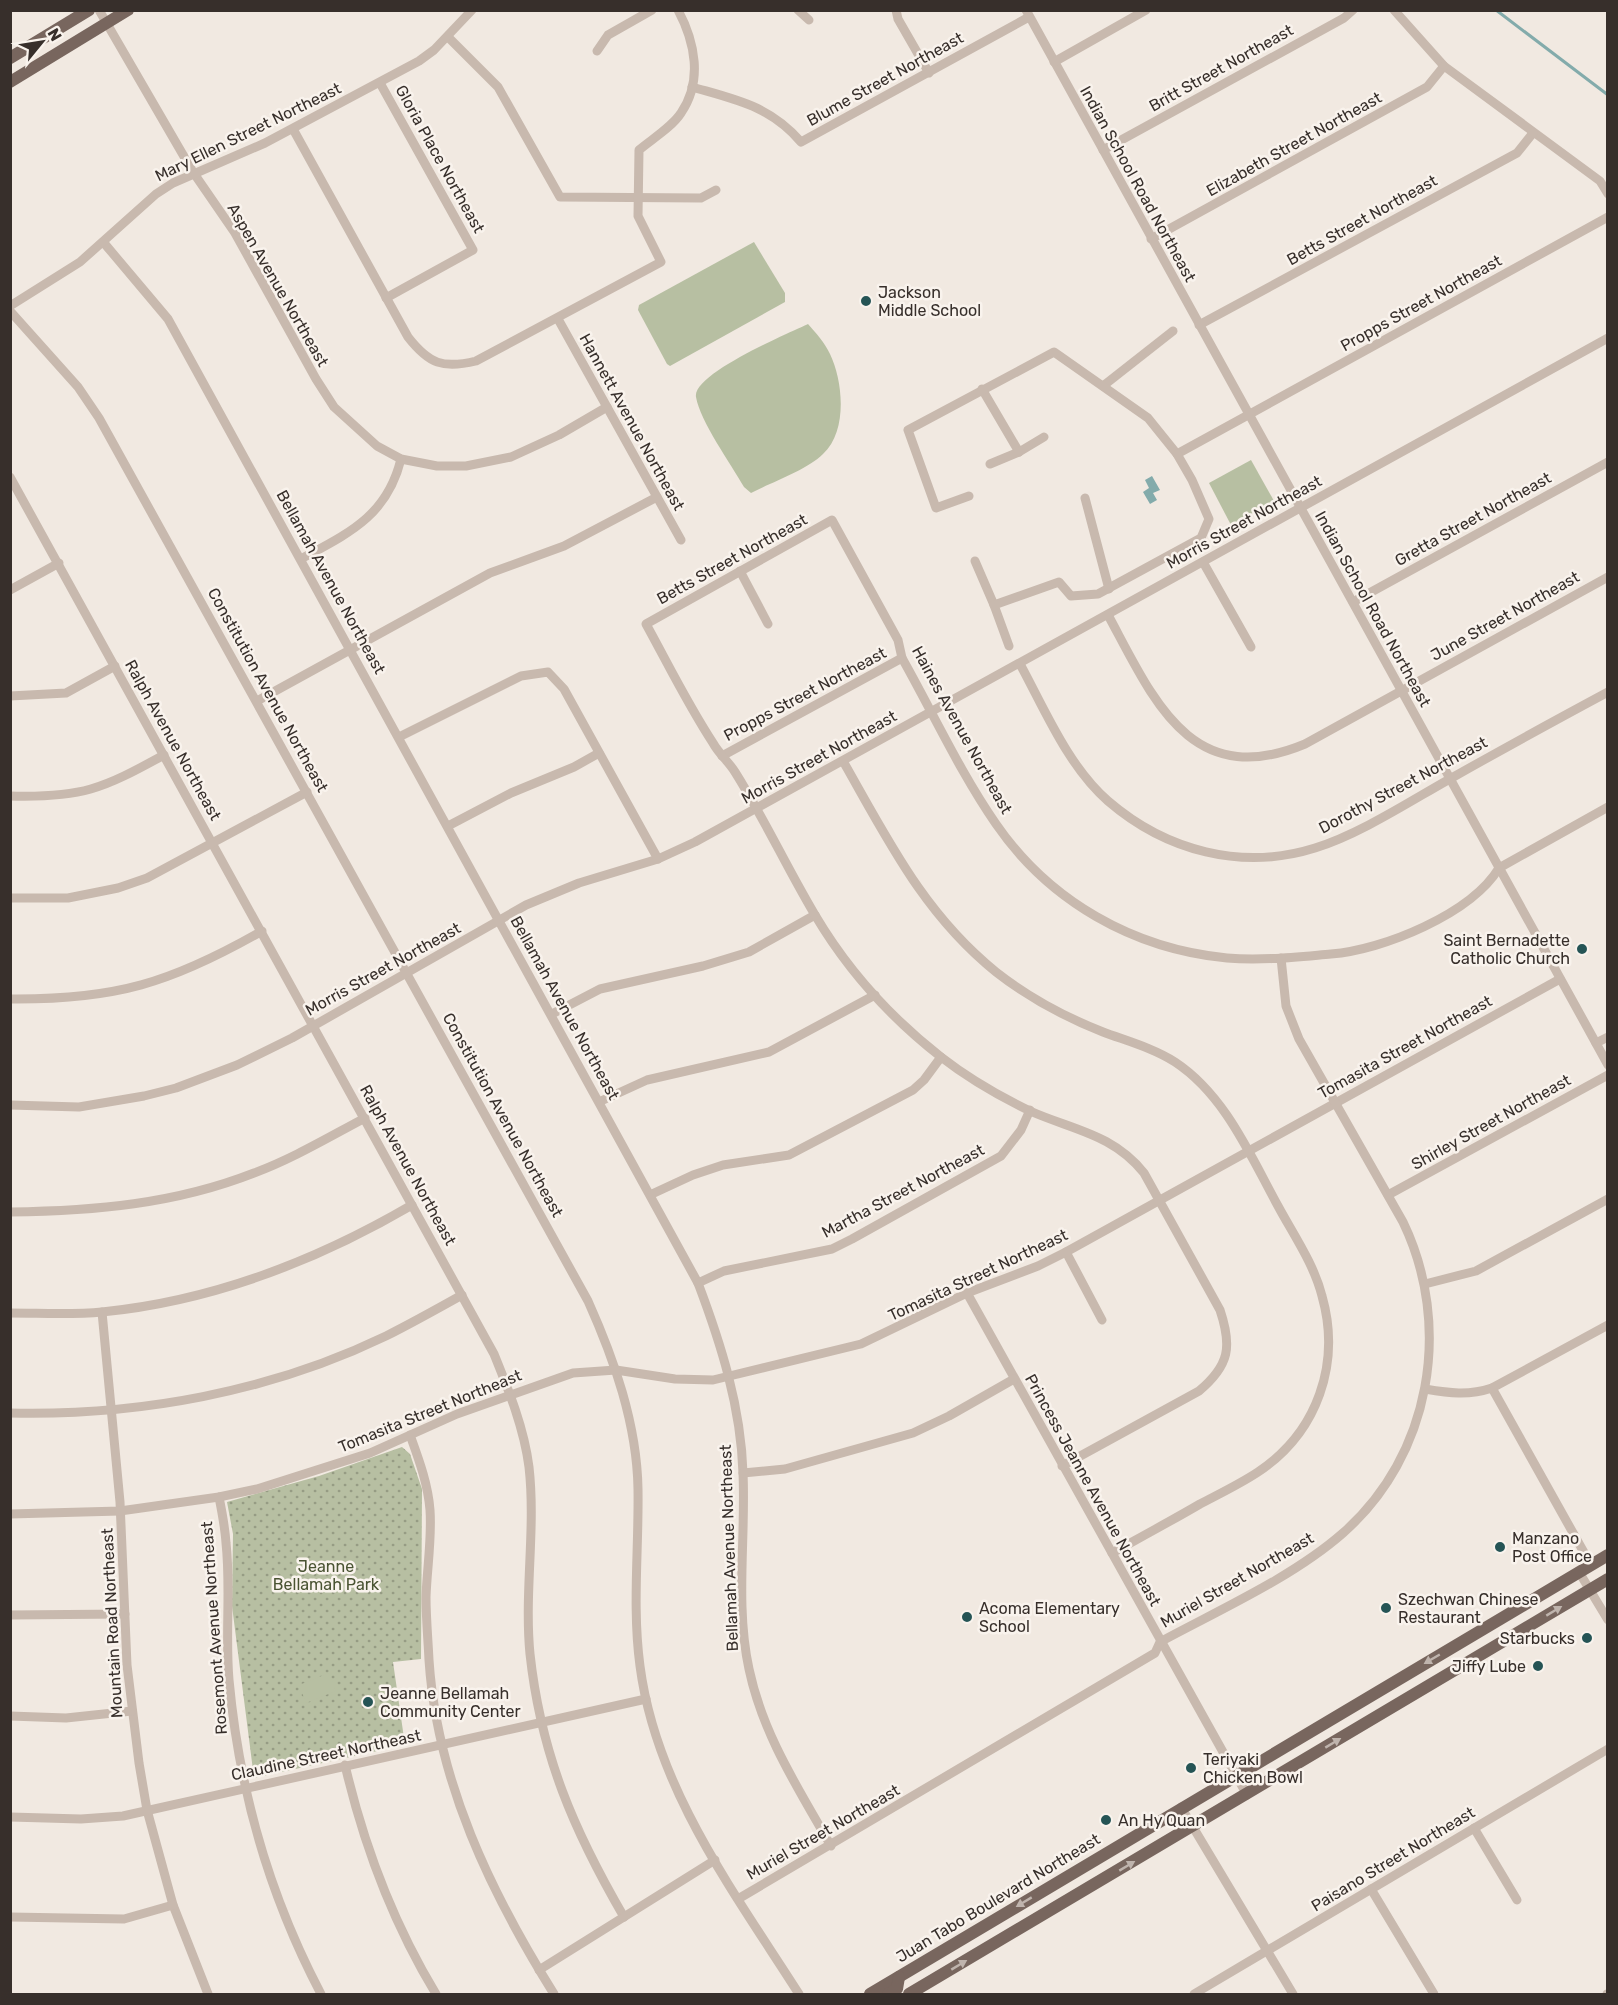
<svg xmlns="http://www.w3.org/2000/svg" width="1618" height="2005" font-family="Rubik,sans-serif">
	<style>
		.park { fill: url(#park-dots) }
		.pitch { fill: #b7bfa2 }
		.water { fill: #83abab }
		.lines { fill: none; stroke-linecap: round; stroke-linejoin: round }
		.stream { stroke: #83abab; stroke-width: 3 }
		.minor { stroke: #c8b9ae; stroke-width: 9 }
		.major { stroke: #78665e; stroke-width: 12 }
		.oneway { fill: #bfb4ad }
		.poi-dot { fill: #255455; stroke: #f9f3ed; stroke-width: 2 }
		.labels { text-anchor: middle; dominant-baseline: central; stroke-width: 5; stroke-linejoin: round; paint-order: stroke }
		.street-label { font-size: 16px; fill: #372f2b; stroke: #f9f3ed }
		.poi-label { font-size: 16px; fill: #372f2b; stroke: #f9f3ed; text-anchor: start }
		.park-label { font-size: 16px; fill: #495332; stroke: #f9f3ed }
	</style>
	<defs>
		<pattern id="park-dots" width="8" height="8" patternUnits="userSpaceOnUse" patternTransform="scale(1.5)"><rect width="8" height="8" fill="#b7bfa2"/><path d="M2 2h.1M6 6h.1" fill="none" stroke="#969c84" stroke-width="1.8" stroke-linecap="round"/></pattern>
	</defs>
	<rect width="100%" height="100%" fill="#f1e9e1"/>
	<!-- park -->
	<path class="park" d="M402,1447l8,7 12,35 -1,170 -28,3 12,83 -151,33 -22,-172 1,-72 -6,-32 92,-26z"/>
	<!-- pitch -->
	<g class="pitch">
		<path d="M754,242l31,51v9l-115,64 -3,-2 -29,-54 1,-5z"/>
		<path d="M808,324c8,9 17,19 22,30 13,27 18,77 -7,100 -16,16 -51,28 -72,39l-7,-6c-13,-23 -44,-66 -48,-90 -4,-23 93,-64 112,-73z"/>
		<path d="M1251,460l23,41 -43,24 -22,-42z"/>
		<path d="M329,1673l7,18 -30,12 -7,-18z"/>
	</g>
	<!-- water -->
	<path class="water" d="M1152,476l8,14 -7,3 4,7 -7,4 -7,-12 6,-4 -4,-8z"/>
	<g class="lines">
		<!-- stream -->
		<path class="stream" d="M1496,10l112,85"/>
		<!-- minor -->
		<g class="minor">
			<path d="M99,10l94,162 42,61 81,146 18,28 43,39 24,13 36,7h29l45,-9 48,-22 48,-28"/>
			<path d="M798,10l11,10"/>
			<path d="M896,10l2,9 31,54"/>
			<path d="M1026,10l582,1055"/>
			<path d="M1394,10l50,56 156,115 8,13"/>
			<path d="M448,37l50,50 62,110 141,1 15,-8"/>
			<path d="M597,51l11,-16 44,-25"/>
			<path d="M1054,62l92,-52"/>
			<path d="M380,83l93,167 -87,48"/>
			<path d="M692,87c45,13 78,19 109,55l228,-125"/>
			<path d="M293,129l115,208c21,27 35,32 68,24l185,-99 -23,-46 1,-66c13,-11 33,-23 42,-37 22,-32 14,-71 -3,-103"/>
			<path d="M1103,150l241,-132 9,-8"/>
			<path d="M1151,239l276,-152 17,-21"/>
			<path d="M104,243l64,76 530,964c23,61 43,124 45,190 3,65 -8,132 6,196 14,66 49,119 82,177"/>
			<path d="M10,306l70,-44 76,-68 17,-11 92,-40 154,-82 15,-11 38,-40"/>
			<path d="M10,311l68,76 21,31 489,883c26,58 49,123 50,188 1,59 -6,118 2,177 16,123 94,226 159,328"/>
			<path d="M558,319l123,221"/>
			<path d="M1199,325l318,-172 16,-20"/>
			<path d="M1103,386l70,-55"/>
			<path d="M982,389l37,63"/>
			<path d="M990,464l29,-12 25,-15"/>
			<path d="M10,477l484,877c15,37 30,74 35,113 7,62 -5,125 1,187 11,101 44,177 94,263"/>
			<path d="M969,496l-33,12 -28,-78 146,-78 94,66 29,36 431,-237"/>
			<path d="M1085,498l24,91"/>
			<path d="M301,559c48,-26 86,-43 100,-100"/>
			<path d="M975,561l19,44"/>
			<path d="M1203,562l48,85"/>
			<path d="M740,571l28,53"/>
			<path d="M10,590l49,-27"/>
			<path d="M1353,602l255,-140"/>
			<path d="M1108,615c45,83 82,177 197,129l303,-167"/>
			<path d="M1009,646l-15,-41 65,-23 12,14 27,-2 103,-56 8,-19 -17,-39 -15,-26"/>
			<path d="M1020,664c25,46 48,102 88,137 58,50 134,70 207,47 43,-13 94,-46 133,-68 53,-30 106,-59 160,-88"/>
			<path d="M10,696l56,-3 49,-27"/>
			<path d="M257,701l233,-128 74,-27 93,-49"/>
			<path d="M399,737l122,-61 27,-4 16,17 94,170"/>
			<path d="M722,756l180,-98"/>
			<path d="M843,761c45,79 81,153 153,211 32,25 69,45 107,60 24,9 50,16 72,30 50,33 75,93 103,144 15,28 36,58 44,90 19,67 -4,136 -64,176 -18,12 -39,22 -58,32 -29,17 -59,33 -88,49"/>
			<path d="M10,796c72,2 92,-7 154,-41"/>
			<path d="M448,826l63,-33 63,-26 25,-14"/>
			<path d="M10,898h58l50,-10 29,-10 160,-86"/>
			<path d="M10,999c105,1 161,-16 252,-68"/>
			<path d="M552,1014l48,-25 103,-23 46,-14 66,-37"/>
			<path d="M1596,1043l12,-6"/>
			<path d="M601,1101l46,-21 122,-28 106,-57"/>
			<path d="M10,1105l69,2 65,-11 32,-8 61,-23 55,-27 234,-133 53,-22 79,-24 37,-17 913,-504"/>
			<path d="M652,1194l41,-19 30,-10 66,-10 124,-65 11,-10 17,-23"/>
			<path d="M1388,1195l220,-120"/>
			<path d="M10,1212c84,-1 165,-8 244,-39 38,-14 75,-36 111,-55"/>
			<path d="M1066,1252l36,68"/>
			<path d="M698,1283l26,-12 108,-22 20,-10 149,-83 20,-26 9,-20"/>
			<path d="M1425,1284l51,-13 132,-72"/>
			<path d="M967,1293l280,502"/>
			<path d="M102,1312l18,190 7,163 12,98 8,47 26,95 35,89"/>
			<path d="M10,1313c31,0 62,2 92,-1 112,-11 214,-51 310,-107"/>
			<path d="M1492,1388l99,177"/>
			<path d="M1425,1389c24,4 43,7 67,-1l116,-63"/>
			<path d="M10,1413c129,3 260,-21 376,-77 26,-13 51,-27 76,-41"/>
			<path d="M410,1435c9,25 18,49 20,75 2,29 -3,58 -4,87 0,21 2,42 3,63 8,122 62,233 125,334"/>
			<path d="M1062,1466l137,-75c31,-26 33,-45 21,-81l-76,-137c-31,-39 -71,-43 -114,-62 -31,-15 -62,-33 -89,-54 -50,-39 -94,-88 -126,-142 -28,-47 -51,-97 -80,-143 -6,-10 -16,-18 -22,-29 -25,-38 -45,-79 -67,-119l186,-104 66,120 4,18c31,55 58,114 94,166 53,77 137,125 231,134 34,3 69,-1 104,-4 52,-4 140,-40 168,-86l109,-61"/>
			<path d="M743,1473l42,-4 128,-36 36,-17 65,-37"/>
			<path d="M219,1497c3,15 6,30 7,46 5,45 -1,91 3,137 10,109 41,217 92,314"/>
			<path d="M10,1514l110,-3 99,-14 38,-8 113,-36 87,-39 116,-41 43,-3 59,9 38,1 148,-36 106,-51 71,-27 28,-14 494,-273"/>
			<path d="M1579,1572l29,48"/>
			<path d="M10,1615l115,-1"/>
			<path d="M10,1716l56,2 66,-7"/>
			<path d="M345,1765c19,81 48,158 91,229"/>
			<path d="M1181,1807l112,187"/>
			<path d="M10,1817l71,2 42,-3 523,-117"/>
			<path d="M1474,1828l43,72"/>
			<path d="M1371,1889l63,105"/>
			<path d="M738,1899l417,-246 5,-11c59,-32 133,-65 183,-109 88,-77 110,-207 60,-311l-104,-183 -13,-33 -5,-48"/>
			<path d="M10,1917l114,2 49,-14"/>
			<path d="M539,1970l176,-110"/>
			<path d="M1194,1994l414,-245"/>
			<path d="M1607,1994h1"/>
		</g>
		<!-- major -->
		<g class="major">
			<path d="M10,58l79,-48"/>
			<path d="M10,82l118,-72"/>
			<path d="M870,1994l738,-439"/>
			<path d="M888,1994l9,-5 2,-12"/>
			<path d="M909,1994l699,-415"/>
		</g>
	</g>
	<!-- one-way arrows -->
	<defs><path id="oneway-solid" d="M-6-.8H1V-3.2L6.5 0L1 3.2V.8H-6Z" transform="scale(1.5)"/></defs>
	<g class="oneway">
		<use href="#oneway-solid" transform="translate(1554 1611) rotate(-31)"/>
		<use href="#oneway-solid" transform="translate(1432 1659) rotate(150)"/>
		<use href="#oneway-solid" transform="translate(1333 1743) rotate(-31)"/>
		<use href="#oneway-solid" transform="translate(1127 1866) rotate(-31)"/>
		<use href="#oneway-solid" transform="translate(1024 1902) rotate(149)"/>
		<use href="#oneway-solid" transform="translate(959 1965) rotate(-31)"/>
	</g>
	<!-- markers -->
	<g class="poi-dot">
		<circle cx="866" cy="301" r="6"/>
		<circle cx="1582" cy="949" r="6"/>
		<circle cx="1500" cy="1547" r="6"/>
		<circle cx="1386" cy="1608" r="6"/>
		<circle cx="967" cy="1617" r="6"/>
		<circle cx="1587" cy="1638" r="6"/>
		<circle cx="1538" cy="1666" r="6"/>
		<circle cx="368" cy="1702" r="6"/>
		<circle cx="1191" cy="1768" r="6"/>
		<circle cx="1106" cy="1820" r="6"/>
	</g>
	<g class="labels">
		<!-- street labels -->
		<g class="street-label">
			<text transform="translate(1221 68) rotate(-29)">Britt Street Northeast</text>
			<text transform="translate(885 79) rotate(-29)">Blume Street Northeast</text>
			<text transform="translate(248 132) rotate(-26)">Mary Ellen Street Northeast</text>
			<text transform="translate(1294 144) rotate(-29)">Elizabeth Street Northeast</text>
			<text transform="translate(440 159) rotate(61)">Gloria Place Northeast</text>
			<text transform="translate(1138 184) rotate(61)">Indian School Road Northeast</text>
			<text transform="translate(1362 220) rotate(-29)">Betts Street Northeast</text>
			<text transform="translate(278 285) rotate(60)">Aspen Avenue Northeast</text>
			<text transform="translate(1421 303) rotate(-29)">Propps Street Northeast</text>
			<text transform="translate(632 422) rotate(61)">Hannett Avenue Northeast</text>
			<text transform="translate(1473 519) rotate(-29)">Gretta Street Northeast</text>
			<text transform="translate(1244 522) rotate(-29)">Morris Street Northeast</text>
			<text transform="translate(732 559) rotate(-29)">Betts Street Northeast</text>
			<text transform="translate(331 582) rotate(61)">Bellamah Avenue Northeast</text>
			<text transform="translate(1373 609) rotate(61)">Indian School Road Northeast</text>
			<text transform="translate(1505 616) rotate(-29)">June Street Northeast</text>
			<text transform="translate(268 690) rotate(61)">Constitution Avenue Northeast</text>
			<text transform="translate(805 694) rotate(-28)">Propps Street Northeast</text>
			<text transform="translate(962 730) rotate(61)">Haines Avenue Northeast</text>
			<text transform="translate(173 740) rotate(61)">Ralph Avenue Northeast</text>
			<text transform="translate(819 757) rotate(-29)">Morris Street Northeast</text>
			<text transform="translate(1403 785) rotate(-28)">Dorothy Street Northeast</text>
			<text transform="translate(383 969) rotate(-29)">Morris Street Northeast</text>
			<text transform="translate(565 1008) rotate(61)">Bellamah Avenue Northeast</text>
			<text transform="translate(1405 1047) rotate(-29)">Tomasita Street Northeast</text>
			<text transform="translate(503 1115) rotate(61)">Constitution Avenue Northeast</text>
			<text transform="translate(1491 1122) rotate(-29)">Shirley Street Northeast</text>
			<text transform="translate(408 1165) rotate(61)">Ralph Avenue Northeast</text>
			<text transform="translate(903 1191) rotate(-28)">Martha Street Northeast</text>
			<text transform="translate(978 1275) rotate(-25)">Tomasita Street Northeast</text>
			<text transform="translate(430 1411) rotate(-22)">Tomasita Street Northeast</text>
			<text transform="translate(1093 1490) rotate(61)">Princess Jeanne Avenue Northeast</text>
			<text transform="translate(729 1548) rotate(-92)">Bellamah Avenue Northeast</text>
			<text transform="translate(1237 1580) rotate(-30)">Muriel Street Northeast</text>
			<text transform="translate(112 1623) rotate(-93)">Mountain Road Northeast</text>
			<text transform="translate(214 1628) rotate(-94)">Rosemont Avenue Northeast</text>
			<text transform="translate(326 1755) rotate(-12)">Claudine Street Northeast</text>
			<text transform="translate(823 1832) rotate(-30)">Muriel Street Northeast</text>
			<text transform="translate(1393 1859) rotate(-31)">Paisano Street Northeast</text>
			<text transform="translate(998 1898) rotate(-31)">Juan Tabo Boulevard Northeast</text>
		</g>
		<!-- poi labels -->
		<g class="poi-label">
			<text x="878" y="292">Jackson<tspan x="878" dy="18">Middle School</tspan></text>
			<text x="1570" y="940" text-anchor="end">Saint Bernadette<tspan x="1570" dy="18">Catholic Church</tspan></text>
			<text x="1512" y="1538">Manzano<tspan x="1512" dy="18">Post Office</tspan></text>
			<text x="1398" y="1599">Szechwan Chinese<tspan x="1398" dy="18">Restaurant</tspan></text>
			<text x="979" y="1608">Acoma Elementary<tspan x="979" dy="18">School</tspan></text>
			<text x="1575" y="1638" text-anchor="end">Starbucks</text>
			<text x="1526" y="1666" text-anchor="end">Jiffy Lube</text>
			<text x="380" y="1693">Jeanne Bellamah<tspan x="380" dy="18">Community Center</tspan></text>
			<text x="1203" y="1759">Teriyaki<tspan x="1203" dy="18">Chicken Bowl</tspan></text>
			<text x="1118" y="1820">An Hy Quan</text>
		</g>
		<!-- park labels -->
		<g class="park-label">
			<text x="326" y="1566">Jeanne<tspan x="326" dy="18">Bellamah Park</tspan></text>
		</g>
	</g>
	<!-- border -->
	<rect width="1618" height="2005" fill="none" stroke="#372f2b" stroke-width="24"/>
	<!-- north arrow -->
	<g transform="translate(42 42) rotate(60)" stroke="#f9f3ed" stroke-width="4.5" paint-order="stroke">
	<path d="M0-4.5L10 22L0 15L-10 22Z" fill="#372f2b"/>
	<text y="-9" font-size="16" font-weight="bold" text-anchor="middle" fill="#372f2b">N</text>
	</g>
</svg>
